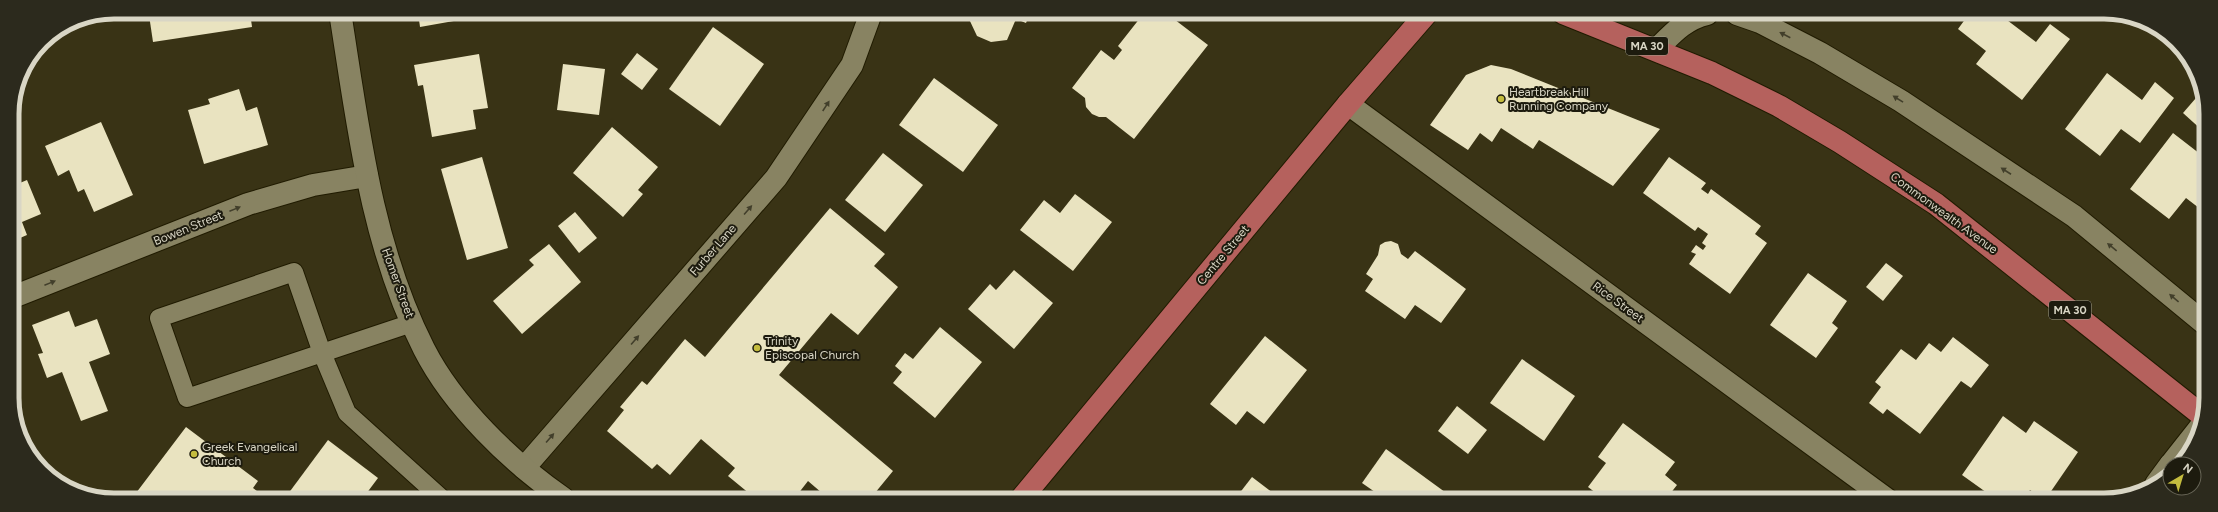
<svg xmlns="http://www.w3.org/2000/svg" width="2218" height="512" font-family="Figtree,sans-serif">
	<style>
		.building { fill: #e9e3c0 }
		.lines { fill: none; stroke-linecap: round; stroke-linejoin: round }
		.service-casing { stroke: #201b00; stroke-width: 20 }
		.minor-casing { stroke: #201b00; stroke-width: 24 }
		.tertiary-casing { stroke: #201b00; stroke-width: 24 }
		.primary-casing { stroke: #201b00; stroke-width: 24 }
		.service { stroke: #888362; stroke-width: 18 }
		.minor { stroke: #888362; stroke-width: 22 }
		.tertiary { stroke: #888362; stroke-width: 22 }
		.primary { stroke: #b5615d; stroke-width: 22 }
		.oneway { fill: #423f2b }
		.poi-dot { fill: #c4bc3e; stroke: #1d1b0e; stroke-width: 1.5 }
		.labels { text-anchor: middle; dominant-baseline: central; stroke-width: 4; stroke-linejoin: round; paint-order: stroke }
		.shield { fill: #1d1b0e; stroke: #a19e8e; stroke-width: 1 }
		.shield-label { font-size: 11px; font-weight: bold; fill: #d9d6c5 }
		.poi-label { font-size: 12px; fill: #d9d6c5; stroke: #1d1b0e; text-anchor: start }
		.street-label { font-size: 12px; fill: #d9d6c5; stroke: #1d1b0e }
		.rim { fill: none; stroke: #d9d6c5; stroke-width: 5 }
	</style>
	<rect width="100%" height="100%" fill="#393315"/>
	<!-- building -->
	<g class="building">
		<path d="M157,12h93l2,15 -99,15 -4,-27z"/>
		<path d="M418,12h46l1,7 -45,8z"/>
		<path d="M972,13h58l-4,10 -10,-4 -9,21 -16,2 -14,-6 -8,-17z"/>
		<path d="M1144,13h22l42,32 -74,94 -28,-22h-7l-7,-3 -6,-7 -1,-9 -13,-10 29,-38 13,10 8,-10 -4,-4z"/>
		<path d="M1969,14h30l37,28 14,-18 20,15 -48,61 -46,-36 10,-13 -28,-22z"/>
		<path d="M713,27l51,37 -44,62 -51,-37z"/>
		<path d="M637,53l21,16 -16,21 -21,-16z"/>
		<path d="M479,54l9,54 -15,2 3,19 -44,8 -9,-52 -5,1 -4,-21z"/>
		<path d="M563,64l42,5 -6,46 -42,-5z"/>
		<path d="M1491,65l20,4 149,60 -47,57 -74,-46 -6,9 -32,-21 -9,14 -12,-9 -12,17 -38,-25 36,-50z"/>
		<path d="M2107,73l35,27 13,-18 19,16 -34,45 -19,-14 -21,27 -35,-27z"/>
		<path d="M934,78l64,47 -35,47 -64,-47z"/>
		<path d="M239,89l7,22 11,-4 11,38 -64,19 -16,-54 22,-6 -2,-5z"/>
		<path d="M2202,91l2,3v38l-21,-19z"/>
		<path d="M101,122l32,73 -39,17 -10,-23 -6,3 -9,-22 -11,6 -13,-30z"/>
		<path d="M612,127l46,40 -20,23 5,4 -20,23 -50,-44z"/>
		<path d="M2173,133l31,24v15l-4,5 4,3v22l-5,6 -13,-10 -17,21 -39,-30z"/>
		<path d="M883,153l40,32 -38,47 -40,-32z"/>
		<path d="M482,157l26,91 -41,12 -26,-91z"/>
		<path d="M1669,157l37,26 -5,6 7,5 3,-5 50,37 -6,8 12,9 -37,51 -41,-30 7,-10 -5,-2 5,-7 7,5 3,-4 -4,-3 6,-9 -10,-7 -3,4 -52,-38z"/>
		<path d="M13,179l2,6 12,-5 14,34 -19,8 5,13 -14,6z"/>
		<path d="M1075,194l37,28 -39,49 -53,-41 24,-30 16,13z"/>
		<path d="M830,208l55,46 -11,12 24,21 -40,48 -27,-22 -52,62 114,96 -23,28h-41l-21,-18 -14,18h-38l-28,-23 7,-8 -34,-29 -31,36 -13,-11 -5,5 -45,-38 17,-21 -4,-3 22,-26 5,4 38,-46 20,18z"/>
		<path d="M575,212l22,26 -18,15 -21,-27z"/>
		<path d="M1391,241l7,3 3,10 7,5 7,-8 51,38 -25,34 -26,-18 -10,14 -40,-28 8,-12 -7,-5 12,-19 2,-10 5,-3z"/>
		<path d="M549,244l32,38 -59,52 -29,-33 41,-36 -5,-5z"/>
		<path d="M1886,263l17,13 -20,25 -17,-14z"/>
		<path d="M1014,270l39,33 -39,46 -46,-40 22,-25 6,6z"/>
		<path d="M1808,273l39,28 -15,22 6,5 -22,30 -46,-33z"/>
		<path d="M69,311l6,16 22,-8 13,35 -21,8 19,49 -27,10 -19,-49 -15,6 -9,-24 5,-1 -11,-28z"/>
		<path d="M940,327l42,35 -47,56 -42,-35 9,-11 -7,-6 10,-13 8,6z"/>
		<path d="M1265,336l42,34 -43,54 -17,-13 -11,14 -26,-21z"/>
		<path d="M1953,337l36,28 -18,23 -10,-7 -41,53 -33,-25 -4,5 -14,-11 12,-16 -6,-5 26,-33 15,11 13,-17 12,9z"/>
		<path d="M1522,359l53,37 -31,45 -54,-38z"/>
		<path d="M1457,406l30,24 -19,24 -30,-23z"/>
		<path d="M2003,416l23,17 8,-12 44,31 -33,48 -15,-10 -7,10h-26l-35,-25z"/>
		<path d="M1623,423l52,39 -10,13 12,10 -11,14h-62l-16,-12 18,-24 -8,-6z"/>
		<path d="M186,427l72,54 -5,7 13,10 -133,-1z"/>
		<path d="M328,440l50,38 -15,20h-78z"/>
		<path d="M1386,449l63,46 -2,4h-62l-23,-16z"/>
		<path d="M1252,477l29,22h-46z"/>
	</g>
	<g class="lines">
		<!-- service casing -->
		<g class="service-casing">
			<path id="service" d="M412,323l-225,75 -28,-80 135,-46 28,81 25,60 94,85"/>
		</g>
		<!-- minor casing -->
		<g class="minor-casing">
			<g id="minor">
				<path d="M1737,14l23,8 60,31 81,48 173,115 130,107"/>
				<path d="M1657,49c15,-15 28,-30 50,-35"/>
				<path d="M1348,104l540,396"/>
				<path d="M13,297l235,-93 65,-19 54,-9"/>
				<path d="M2171,464l30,-38"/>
				<path d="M524,468l252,-290 76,-113 19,-52"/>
				<path d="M2156,484l14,-19"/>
			</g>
		</g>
		<!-- tertiary casing -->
		<g class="tertiary-casing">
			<path id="tertiary" d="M340,12c18,114 31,233 84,337 29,57 87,113 139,149"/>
		</g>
		<!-- primary casing -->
		<g class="primary-casing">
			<g id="primary">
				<path d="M1563,13l149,60 67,33 61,36 96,62 268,213"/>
				<path d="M1021,499l327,-395 79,-91"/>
			</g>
		</g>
		<!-- service -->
		<use href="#service" class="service"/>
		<!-- minor -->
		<use href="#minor" class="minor"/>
		<!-- tertiary -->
		<use href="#tertiary" class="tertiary"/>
		<!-- primary -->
		<use href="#primary" class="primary"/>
	</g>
	<!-- one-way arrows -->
	<defs><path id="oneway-solid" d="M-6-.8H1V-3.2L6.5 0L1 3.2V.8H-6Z"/></defs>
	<g class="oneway">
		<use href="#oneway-solid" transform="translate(1785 35) rotate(-153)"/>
		<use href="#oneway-solid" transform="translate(1898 99) rotate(-148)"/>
		<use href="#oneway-solid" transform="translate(826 106) rotate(-57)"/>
		<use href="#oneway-solid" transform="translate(2006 171) rotate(-147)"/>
		<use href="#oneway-solid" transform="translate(235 209) rotate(-22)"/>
		<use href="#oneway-solid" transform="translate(748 210) rotate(-49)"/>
		<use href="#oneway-solid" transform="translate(2112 247) rotate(-141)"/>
		<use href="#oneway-solid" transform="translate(50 283) rotate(-22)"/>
		<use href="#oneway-solid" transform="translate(2174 298) rotate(-140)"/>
		<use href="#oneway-solid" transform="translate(635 340) rotate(-49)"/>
		<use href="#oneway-solid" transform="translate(550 438) rotate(-49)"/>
	</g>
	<!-- markers -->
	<g class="poi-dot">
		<circle cx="1501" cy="99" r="4"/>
		<circle cx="757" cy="348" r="4"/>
		<circle cx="194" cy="454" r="4"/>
	</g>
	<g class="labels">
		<!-- shield labels -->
		<g class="shield">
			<rect x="1626" y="37" width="42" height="18" rx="3"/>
			<rect x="2049" y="301" width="42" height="18" rx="3"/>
		</g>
		<g class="shield-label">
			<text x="1647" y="46">MA 30</text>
			<text x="2070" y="310">MA 30</text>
		</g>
		<!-- poi labels -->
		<g class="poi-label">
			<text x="1509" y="92">Heartbreak Hill<tspan x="1509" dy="14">Running Company</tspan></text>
			<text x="765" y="341">Trinity<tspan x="765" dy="14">Episcopal Church</tspan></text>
			<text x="202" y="447">Greek Evangelical<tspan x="202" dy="14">Church</tspan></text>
		</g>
		<!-- street labels -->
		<g class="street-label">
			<text transform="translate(1944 213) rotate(36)">Commonwealth Avenue</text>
			<text transform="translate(188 228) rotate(-22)">Bowen Street</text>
			<text transform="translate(713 250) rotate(-49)">Furber Lane</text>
			<text transform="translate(1223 255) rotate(-50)">Centre Street</text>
			<text transform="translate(398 283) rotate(70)">Homer Street</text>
			<text transform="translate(1618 302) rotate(36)">Rice Street</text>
		</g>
	</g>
	<!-- crop -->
	<path d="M0 0H2218V512H0ZM114 19H2104A95 95 0 0 1 2199 114V398A95 95 0 0 1 2104 493H114A95 95 0 0 1 19 398V114A95 95 0 0 1 114 19Z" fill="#2c2a1d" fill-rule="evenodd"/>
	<path class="rim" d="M114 19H2104A95 95 0 0 1 2199 114V398A95 95 0 0 1 2104 493H114A95 95 0 0 1 19 398V114A95 95 0 0 1 114 19Z"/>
	<!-- north arrow -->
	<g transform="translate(2182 476) rotate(38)"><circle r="19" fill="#1d1b0e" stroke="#686657"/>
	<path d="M0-3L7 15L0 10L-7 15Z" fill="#c4bc3e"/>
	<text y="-6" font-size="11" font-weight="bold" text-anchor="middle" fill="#d9d6c5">N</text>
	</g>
</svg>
